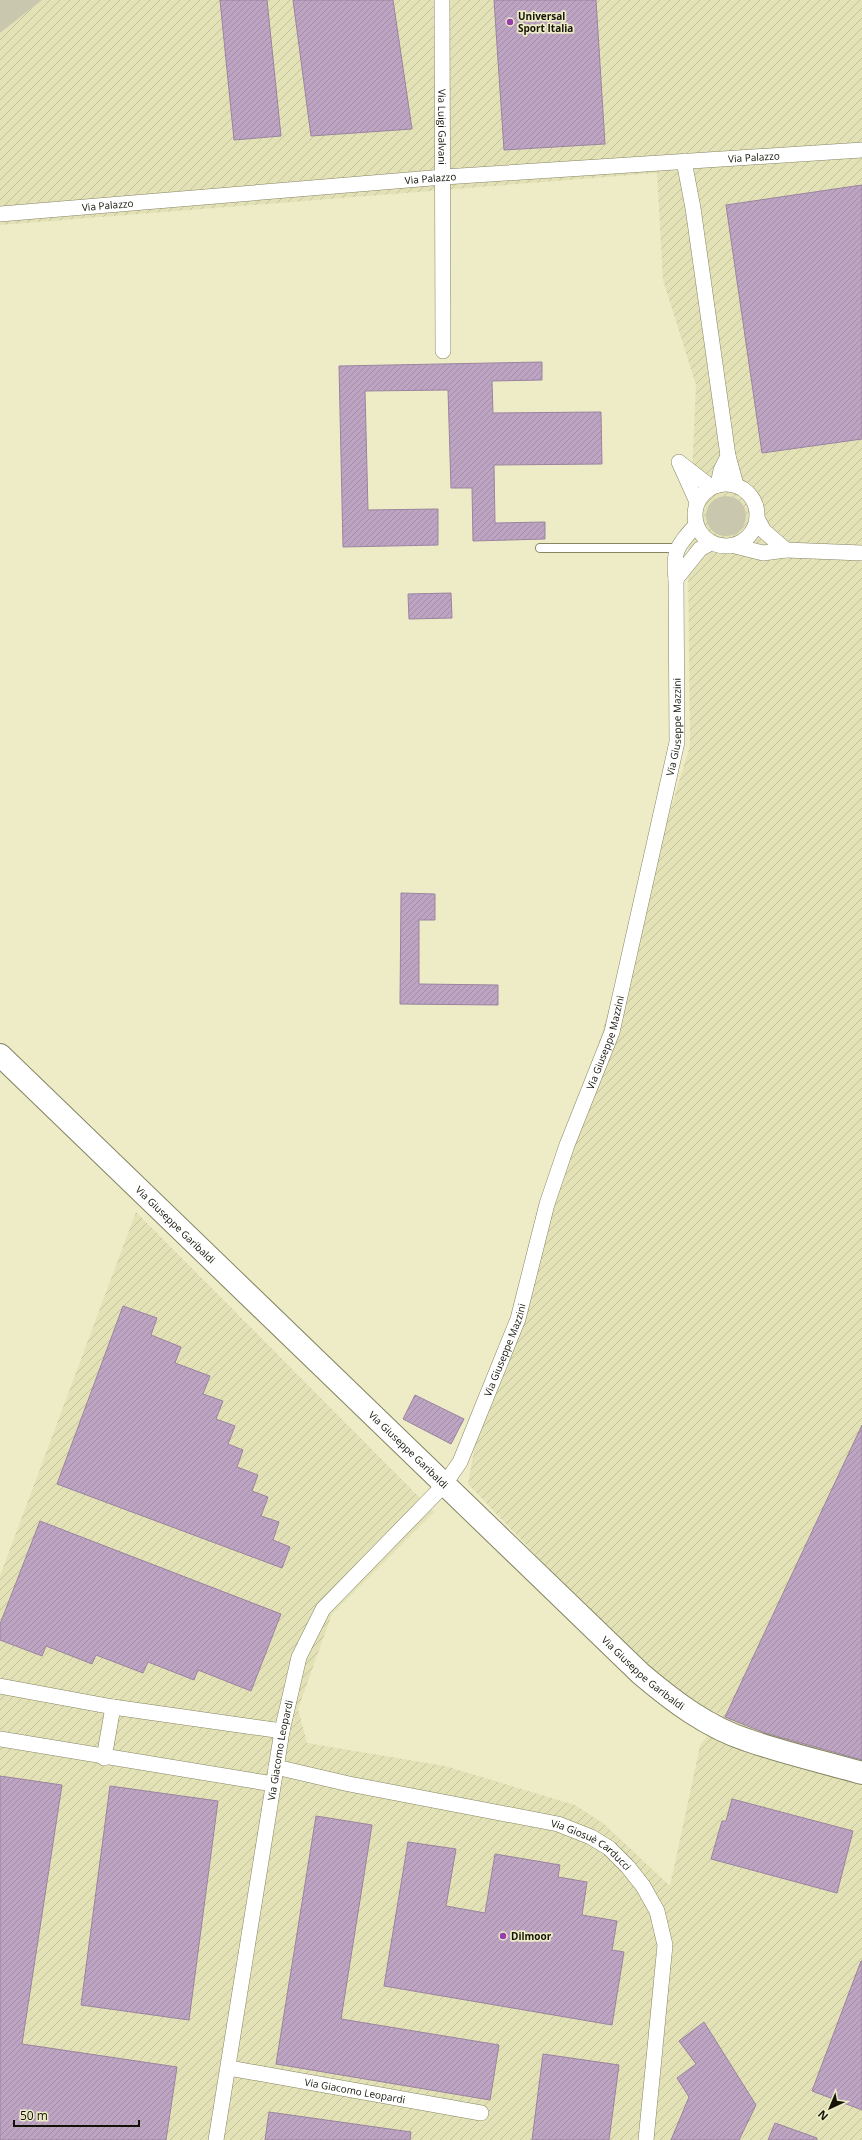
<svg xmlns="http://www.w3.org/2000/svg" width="862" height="2140" font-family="'Open Sans',sans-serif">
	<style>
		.industrial { fill: url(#industrial-furrows) }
		.green { fill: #c9c8ae }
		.building { fill: url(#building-hatch); stroke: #9a849f }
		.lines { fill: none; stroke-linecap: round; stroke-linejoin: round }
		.lane-casing { stroke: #868564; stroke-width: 10 }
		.street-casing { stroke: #868564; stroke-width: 16 }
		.secondary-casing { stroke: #868564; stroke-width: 24 }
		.lane { stroke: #fff; stroke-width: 8 }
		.street { stroke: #fff; stroke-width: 15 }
		.secondary { stroke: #fff; stroke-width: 22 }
		.poi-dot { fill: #963da9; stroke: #edecc7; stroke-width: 1.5 }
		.labels { text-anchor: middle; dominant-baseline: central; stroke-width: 3.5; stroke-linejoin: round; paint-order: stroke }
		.poi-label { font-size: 10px; font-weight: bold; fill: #141307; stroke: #edecc7; text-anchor: start }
		.street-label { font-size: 10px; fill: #141307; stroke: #edecc7 }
	</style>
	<defs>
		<pattern id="industrial-furrows" width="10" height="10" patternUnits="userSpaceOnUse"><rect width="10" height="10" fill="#e3e2b6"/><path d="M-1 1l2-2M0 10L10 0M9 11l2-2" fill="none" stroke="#c2c19b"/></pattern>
		<pattern id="building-hatch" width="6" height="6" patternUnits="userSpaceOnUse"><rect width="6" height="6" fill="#bda4c3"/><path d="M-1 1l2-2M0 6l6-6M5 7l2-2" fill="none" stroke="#a28ca6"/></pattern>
	</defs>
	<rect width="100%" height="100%" fill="#edecc7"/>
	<!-- industrial -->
	<path class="industrial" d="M42,0h820v2140h-862v-564l136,-364 298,300 -102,102 -34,95 9,34 138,23 130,39 29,19 66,62 30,-140 22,-31 -44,-19 -104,-101 -106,-111 7,-40 215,-698 -2,-185 8,-176 -33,-105 -6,-107 -657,52v-192z"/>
	<!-- green -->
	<g class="green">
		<path d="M0,0h42l-42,33z"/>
		<circle cx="726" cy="516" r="20"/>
	</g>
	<!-- building -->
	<g class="building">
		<path d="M220,0h47l14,136 -47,4z"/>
		<path d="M293,0h100l19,129 -101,7z"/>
		<path d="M494,0h102l9,144 -101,6z"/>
		<path d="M862,185v254l-100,14 -36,-248z"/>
		<path d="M542,362v18l-50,1 1,32 108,-1 1,52 -108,1 1,58 50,-1v17l-72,2 -1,-53h-21l-3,-98 -83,1 3,119 70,-1v36l-95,2 -4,-181z"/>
		<path d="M451,593l1,25 -43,1 -1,-25z"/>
		<path d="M401,893l34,1v26h-16v64l79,1v20l-98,-1z"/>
		<path d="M123,1306l34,12 -6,17 30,12 -6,16 35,13 -7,18 20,7 -7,18 19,7 -7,18 15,6 -6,17 21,8 -6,16 16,6 -7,19 18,6 -6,18 17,7 -8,21 -225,-84z"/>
		<path d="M415,1395l49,24 -13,25 -48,-25z"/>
		<path d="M862,1425v335l-97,-27 -40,-16z"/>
		<path d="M40,1521l241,93 -30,77 -53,-21 -4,10 -46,-18 -5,11 -47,-18 -4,9 -46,-18 -4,10 -42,-16v-16z"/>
		<path d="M0,1776l62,9 -40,259 155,23 -11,73h-166z"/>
		<path d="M110,1786l108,15 -29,219 -108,-15z"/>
		<path d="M732,1799l121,32 -16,62 -126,-34 11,-38h4z"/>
		<path d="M316,1816l56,9 -31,194 158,26 -9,55 -214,-36z"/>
		<path d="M408,1842l48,7 -10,57 39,7 10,-59 65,11 -2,12 29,5 -5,33 35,6 -5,29 12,2 -12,73 -228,-39z"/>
		<path d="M861,1961h1v149l-50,-19z"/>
		<path d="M704,2022l52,83 -17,35h-68l18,-43 -12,-19 19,-14 -17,-23z"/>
		<path d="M543,2054l76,11 -10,75h-77z"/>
		<path d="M269,2112l142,20 -1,8h-145z"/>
		<path d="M775,2123l42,15v2h-49z"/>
	</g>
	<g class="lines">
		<!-- lane casing -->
		<g class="lane-casing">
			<path id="lane" d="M540,548h138"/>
		</g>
		<!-- street casing -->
		<g class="street-casing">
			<g id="street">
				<path id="s1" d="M442,0l1,351"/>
				<path d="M684,161l9,47 35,248"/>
				<path id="s2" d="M0,214l444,-37 418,-27"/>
				<path d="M679,462l18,40"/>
				<path d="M680,463l31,24"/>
				<circle cx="726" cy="515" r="31"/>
				<path d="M718,485l3,-15 7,-14 8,29"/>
				<path d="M696,525c-18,20 -24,26 -20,54l24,-30 11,-6"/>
				<path d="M735,546l28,7 23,-3 -22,-19 -6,-11"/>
				<path d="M786,550l76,3"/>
				<path d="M0,1686l113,21 169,24"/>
				<path d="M0,1739l273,45"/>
				<path d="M104,1758l9,-51"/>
				<path id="s3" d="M276,1767l73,17 209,40 33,13 18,11 19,19 15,19 14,25 8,34 -19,195"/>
				<path id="s4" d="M229,2068l252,45"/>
				<path id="s5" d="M216,2140l66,-409 17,-74 24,-48 121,-124 16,-23 58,-143 29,-115 20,-59 45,-113 65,-290 -1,-163"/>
			</g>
		</g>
		<!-- secondary casing -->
		<g class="secondary-casing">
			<g id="secondary">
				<path id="s6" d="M0,1055l641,619c32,27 66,53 106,66 37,13 77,22 115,33"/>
			</g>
		</g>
		<!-- lane -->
		<use href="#lane" class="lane"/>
		<!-- street -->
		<use href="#street" class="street"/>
		<!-- secondary -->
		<use href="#secondary" class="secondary"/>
	</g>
	<!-- markers -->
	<g class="poi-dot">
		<circle cx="510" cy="22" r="4"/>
		<circle cx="503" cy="1936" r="4"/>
	</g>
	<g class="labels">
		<!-- poi labels -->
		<g class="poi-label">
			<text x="518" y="16">Universal<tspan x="518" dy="12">Sport Italia</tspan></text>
			<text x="511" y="1936">Dilmoor</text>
		</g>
		<!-- street labels -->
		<g class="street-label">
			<text stroke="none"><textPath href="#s1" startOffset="127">Via Luigi Galvani</textPath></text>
			<text stroke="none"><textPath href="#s2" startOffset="756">Via Palazzo</textPath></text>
			<text stroke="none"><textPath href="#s2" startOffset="432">Via Palazzo</textPath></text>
			<text stroke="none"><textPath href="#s2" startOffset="108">Via Palazzo</textPath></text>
			<text stroke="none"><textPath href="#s5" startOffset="1514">Via Giuseppe Mazzini</textPath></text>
			<text stroke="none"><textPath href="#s5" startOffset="1190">Via Giuseppe Mazzini</textPath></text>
			<text stroke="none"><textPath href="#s6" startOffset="244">Via Giuseppe Garibaldi</textPath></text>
			<text stroke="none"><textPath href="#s5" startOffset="866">Via Giuseppe Mazzini</textPath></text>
			<text stroke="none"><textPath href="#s6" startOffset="568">Via Giuseppe Garibaldi</textPath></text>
			<text stroke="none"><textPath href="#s6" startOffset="892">Via Giuseppe Garibaldi</textPath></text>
			<text stroke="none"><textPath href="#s5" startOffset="395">Via Giacomo Leopardi</textPath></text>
			<text stroke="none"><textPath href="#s3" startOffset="327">Via Giosuè Carducci</textPath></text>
			<text stroke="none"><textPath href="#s4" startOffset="128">Via Giacomo Leopardi</textPath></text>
		</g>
	</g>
	<!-- north arrow -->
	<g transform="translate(830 2108) rotate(224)" stroke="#edecc7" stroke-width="3" paint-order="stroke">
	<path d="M0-3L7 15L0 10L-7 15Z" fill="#141307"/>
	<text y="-6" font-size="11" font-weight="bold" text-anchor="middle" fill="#141307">N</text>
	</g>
	<!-- scale -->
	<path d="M14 2120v6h125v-6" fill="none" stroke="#141307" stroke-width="2"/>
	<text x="20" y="2120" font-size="12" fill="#141307" stroke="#edecc7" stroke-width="3" paint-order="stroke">50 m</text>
</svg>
